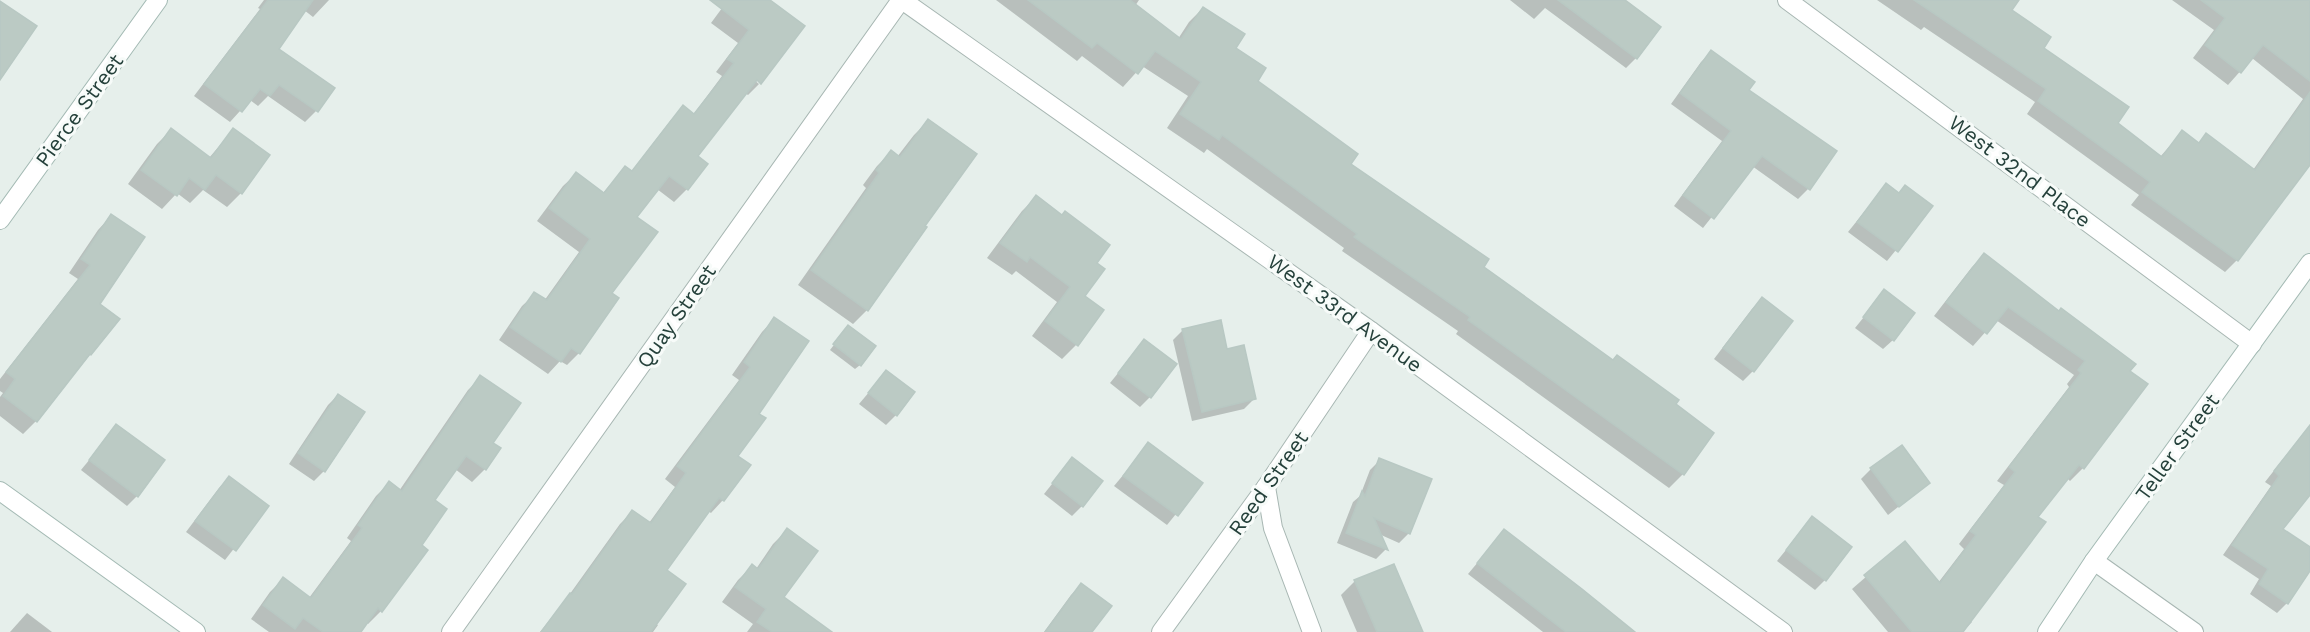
<svg xmlns="http://www.w3.org/2000/svg" width="2310" height="632" font-family="'Work Sans',sans-serif">
	<style>
		.shadow { fill: #0003 }
		.building { fill: #bbcac4; stroke: #b8c8c3; stroke-width: 1.5 }
		.lines { fill: none; stroke-linecap: round; stroke-linejoin: round }
		.street-casing { stroke: #a8b7b3; stroke-width: 20 }
		.secondary-casing { stroke: #a4bab4; stroke-width: 20 }
		.street { stroke: #fff; stroke-width: 18 }
		.secondary { stroke: #fff; stroke-width: 18 }
		.labels { text-anchor: middle; dominant-baseline: central; stroke-width: 6; stroke-linejoin: round; paint-order: stroke }
		.street-label { font-size: 21px; fill: #25413b; stroke: #f7fbf9 }
	</style>
	<rect width="100%" height="100%" fill="#e6efeb"/>
	<!-- shadow -->
	<g class="shadow">
		<path d="M264,0h65l-16,17 -9,-7 -27,39 39,62 -11,11 -37,-26 -10,10 -8,-6 -20,22 -36,-26 66,-87 -2,-1z"/>
		<path d="M728,0h39l-17,77 9,7 -11,11 -3,-2 -49,64 10,7 -19,25 -13,13 -17,-13 -22,28 -25,76 -31,60 -12,12 -7,-4 -12,13 -49,-34 23,-34 13,-12 9,7 35,-49 -42,-31 26,-35 13,-12 26,20 23,-26 6,4 40,-52 12,-13 10,8 29,-39 -6,-4 22,-29 -27,-20z"/>
		<path d="M996,0h143l-4,6 43,33 11,-17 14,-14 31,40 22,33 93,83 133,103 192,138 9,69 -14,14 -213,-154 2,-3 -116,-80 2,-3 -137,-99 -3,4 -37,-25 21,-32 -46,-30 -19,21 -41,-31 -5,5z"/>
		<path d="M1510,0h113l13,58 -10,10 -81,-60 -11,11z"/>
		<path d="M1877,0h140l-8,11 33,37 74,76 44,33 22,-25 16,12 9,-9 46,35 50,-71 -51,-41 -24,27 -35,-27 21,-28 -42,-30h138v165l-73,95 -12,12 -94,-67 8,-10 -112,-81 8,-12 -111,-75 -3,3z"/>
		<path d="M1711,52l36,38 88,61 -27,38 -10,10 -46,-33 -49,62 -29,-22 48,-65 -51,-37 30,-42z"/>
		<path d="M928,121l-5,105 -56,84 -14,14 -55,-39 68,-97 -3,-3 14,-19 14,-14 6,5 17,-22z"/>
		<path d="M171,130l38,28 24,-28 8,63 -14,14 -24,-17 -13,13 -13,-10 -15,16 -34,-25 29,-40z"/>
		<path d="M1886,185l12,10 33,12 -44,54 -39,-29z"/>
		<path d="M1036,197l59,66 -12,33 -7,49 -14,14 -30,-23 25,-34 -41,-31 -4,4 -25,-17 35,-47z"/>
		<path d="M111,216l-13,88 20,16 -82,101 -13,13 -23,-18v-19l3,-4 -3,-2v-12l78,-100 -9,-6 29,-43z"/>
		<path d="M1984,255l144,116 -45,97 -13,13 -3,-3 -31,39 -66,103 2,2 -10,10h-74l-36,-43 53,-46 33,40 26,-34 -5,-5 45,-59 -7,-4 72,-94 -2,-3 7,-9 -78,-55 -23,26 -39,-30 38,-49z"/>
		<path d="M1885,291l8,49 -10,9 -28,-21z"/>
		<path d="M1762,299l-9,72 -10,10 -29,-22 38,-50z"/>
		<path d="M774,319l-17,95 -21,42 13,9 -26,35 -12,13 -3,-2 -43,59 -9,54 2,1 -5,7h-113l27,-34 53,-74 12,-12 17,11 26,-36 -10,-8 74,-99 -7,-5 30,-43z"/>
		<path d="M1183,330l43,21 28,48 -10,10 -52,12 -19,-81z"/>
		<path d="M844,332l16,33 -5,4 -25,-19z"/>
		<path d="M1144,341l6,56 -10,10 -30,-24z"/>
		<path d="M886,372l10,43 -10,10 -27,-21z"/>
		<path d="M481,377l10,66 -6,26 -13,13 -17,-13 -22,32 -13,45 -39,65 -13,13 -2,-2 -7,10h-90l-18,-13 19,-27 13,-13 26,19 42,-57 -4,-3 29,-42 13,-13 10,8 69,-101z"/>
		<path d="M338,395l-14,76 -10,10 -25,-17 39,-59z"/>
		<path d="M2310,425v68l-29,36 29,20v20l-23,34 -10,10 -27,-19 9,-15 -36,-24 48,-69 -6,-4z"/>
		<path d="M117,426l20,70 -10,10 -46,-36z"/>
		<path d="M1149,444l52,39 -34,42 -53,-39z"/>
		<path d="M1072,459l10,47 -10,10 -28,-22z"/>
		<path d="M1380,460l29,73 -10,10 -20,-9 7,15 -10,10 -39,-16 16,-41 7,-6 10,-26z"/>
		<path d="M1871,469l57,14 -40,32 -27,-36z"/>
		<path d="M229,478l38,28 -42,54 -39,-28 33,-44z"/>
		<path d="M1812,518l13,62 -10,10 -38,-29z"/>
		<path d="M787,530l-5,67 47,35h-82l6,-8 -31,-22 16,-22 14,-14 4,3 17,-25z"/>
		<path d="M1504,531l129,101h-90l-75,-58z"/>
		<path d="M1355,581l66,51h-64l-16,-37z"/>
		<path d="M1081,585l9,47h-46l27,-37z"/>
		<path d="M27,613l25,19h-42z"/>
	</g>
	<!-- building -->
	<g class="building">
		<path d="M268,0h45l-34,49 56,39 -17,24 -39,-27 -9,11 -10,-7 -18,23 -38,-28z"/>
		<path d="M710,0h60l35,26 -44,58 -4,-4 -59,76 10,8 -20,26 -19,-14 -32,41 21,15 -46,61 7,5 -39,56 -9,-6 -10,14 -51,-35 24,-35 13,8 43,-61 -41,-31 27,-36 28,21 21,-27 7,5 51,-66 11,9 40,-51 -7,-4 22,-29z"/>
		<path d="M1028,0h102l51,39 22,-32 42,27 -9,14 30,20 -8,13 100,73 -7,10 138,95 -5,8 129,93 4,-5 62,45 -3,4 38,29 -30,42 -216,-155 2,-3 -116,-80 3,-3 -135,-99 -3,5 -39,-26 21,-32 -46,-31 -17,23 -41,-31 -5,5z"/>
		<path d="M1558,0h67l36,27 -24,32z"/>
		<path d="M1914,0h105l-7,10 39,27 -7,11 85,59 -11,16 44,34 20,-27 17,13 7,-10 49,37 55,-78v73l-72,96 -96,-69 8,-10 -112,-81 8,-12z"/>
		<path d="M2201,0h109v81l-47,-36 -22,28 -36,-28 20,-27z"/>
		<path d="M0,1l37,25 -37,54z"/>
		<path d="M1711,50l44,32 -6,8 88,61 -27,39 -48,-34 -48,63 -31,-24 48,-64 -51,-38z"/>
		<path d="M928,119l49,35 -52,72 2,1 -59,84 -57,-41 68,-97 -3,-3 15,-20 9,7z"/>
		<path d="M171,128l40,30 22,-30 37,27 -28,39 -26,-19 -11,15 -16,-12 -12,18 -36,-26z"/>
		<path d="M1886,183l13,10 6,-8 28,21 -35,46 -41,-30z"/>
		<path d="M1036,195l26,20 3,-4 45,34 -13,18 8,6 -20,27 19,14 -26,36 -33,-25 25,-34 -40,-30 -3,5 -27,-19z"/>
		<path d="M111,214l34,23 -45,67 20,15 -29,36 -1,-1 -53,68 -34,-26 12,-17 -9,-7 84,-107 -9,-6z"/>
		<path d="M1984,253l75,58 2,-3 75,56 -6,7 18,13 -64,85 -5,-4 -41,52 8,5 -83,110h-51l-48,-57 41,-34 35,42 36,-48 -6,-4 45,-59 -6,-5 72,-94 -3,-3 7,-9 -77,-54 -21,27 -41,-32z"/>
		<path d="M1884,289l31,24 -21,28 -31,-24z"/>
		<path d="M1762,297l31,24 -39,51 -31,-24z"/>
		<path d="M774,317l35,24 -50,73 7,4 -28,38 13,9 -27,36 -5,-3 -52,72 19,14 -35,48h-110l29,-39 2,1 60,-84 19,13 35,-50 -9,-7 73,-99 -6,-5z"/>
		<path d="M1221,320l6,29 17,-4 12,54 -54,13 -20,-83z"/>
		<path d="M848,325l28,21 -15,20 -28,-22z"/>
		<path d="M1144,339l33,25 -26,34 -33,-25z"/>
		<path d="M886,370l29,22 -18,24 -29,-23z"/>
		<path d="M480,375l41,28 -28,40 8,5 -15,22 -20,-14 -31,44 12,9 -25,36 6,5 -46,62 -4,-4 -17,24h-38l-20,-14 -8,11 -32,-24 20,-28 28,21 51,-70 -4,-3 31,-44 13,10z"/>
		<path d="M338,394l27,18 -40,60 -27,-19z"/>
		<path d="M116,424l49,36 -27,37 -49,-37z"/>
		<path d="M2310,425v70l-27,34 27,18v24l-22,33 -29,-20 9,-15 -36,-24 47,-69 -5,-5z"/>
		<path d="M1148,442l55,41 -25,33 -55,-40z"/>
		<path d="M1902,445l28,38 -31,24 -29,-39z"/>
		<path d="M1072,457l31,24 -20,26 -31,-24z"/>
		<path d="M1379,458l53,21 -22,55 -36,-16 14,32 -42,-17 16,-42 3,5z"/>
		<path d="M229,476l40,30 -33,45 -41,-30z"/>
		<path d="M1812,516l40,31 -26,34 -40,-31z"/>
		<path d="M787,528l31,23 -34,46 48,35h-60l-15,-10 9,-13 -31,-22 17,-23 6,5z"/>
		<path d="M1504,529l78,60 53,43h-69l-89,-69z"/>
		<path d="M1394,564l29,68h-46l-23,-52z"/>
		<path d="M1081,583l31,23 -20,26h-47z"/>
	</g>
	<g class="lines">
		<!-- street casing -->
		<g class="street-casing">
			<g id="street">
				<path d="M902,0l469,331 412,301"/>
				<path d="M1787,0l465,344"/>
				<path d="M1266,487l7,41 39,104"/>
				<path d="M2094,561l100,71"/>
				<path d="M451,632l450,-632"/>
				<path d="M1161,632l105,-145 105,-156"/>
			</g>
		</g>
		<!-- secondary casing -->
		<g class="secondary-casing">
			<g id="secondary">
				<path d="M0,220l158,-220"/>
				<path d="M0,491l196,141"/>
				<path d="M2047,632l47,-71 216,-298"/>
			</g>
		</g>
		<!-- street -->
		<use href="#street" class="street"/>
		<!-- secondary -->
		<use href="#secondary" class="secondary"/>
	</g>
	<g class="labels">
		<!-- street labels -->
		<g class="street-label">
			<text transform="translate(79 110) rotate(-54)">Pierce Street</text>
			<text transform="translate(2020 171) rotate(37)">West 32nd Place</text>
			<text transform="translate(1345 313) rotate(36)">West 33rd Avenue</text>
			<text transform="translate(676 316) rotate(-55)">Quay Street</text>
			<text transform="translate(2177 447) rotate(-54)">Teller Street</text>
			<text transform="translate(1268 483) rotate(-55)">Reed Street</text>
		</g>
	</g>
</svg>
